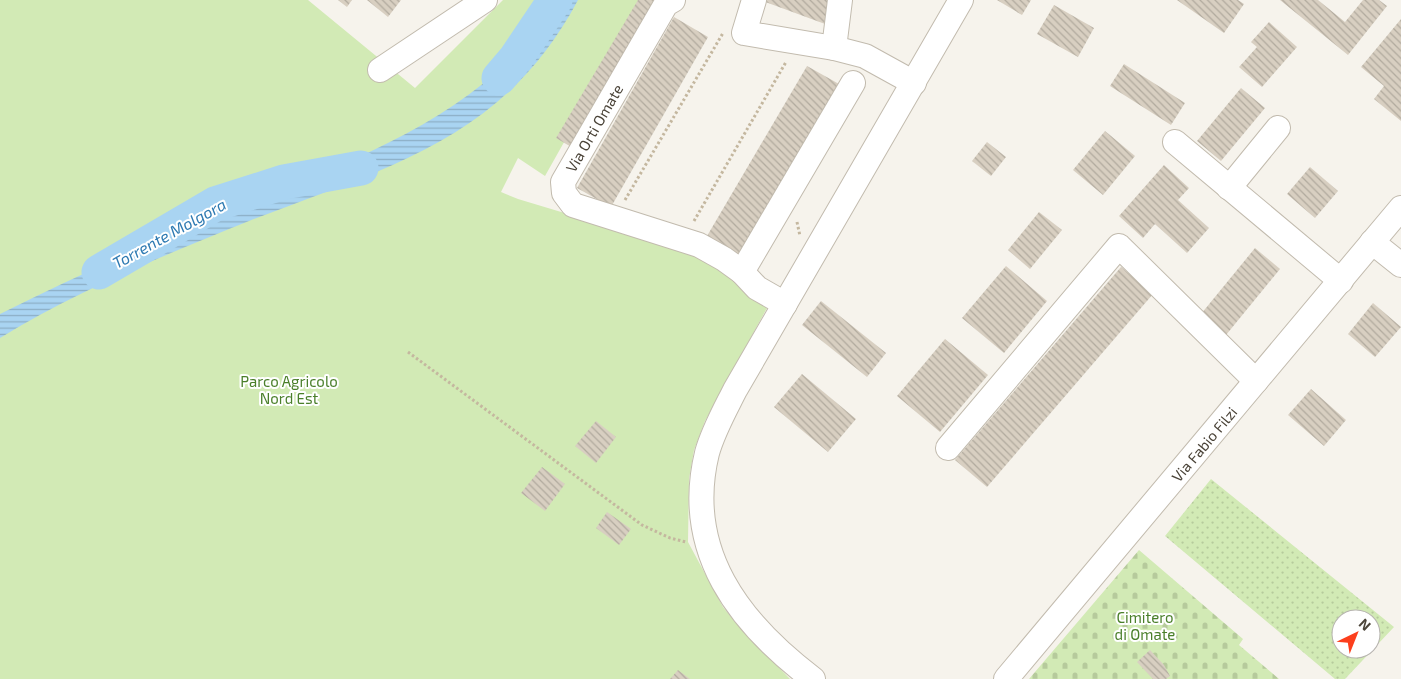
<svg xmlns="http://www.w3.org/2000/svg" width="1401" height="679" font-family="'Exo 2',sans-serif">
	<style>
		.grass { fill: url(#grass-dots); fill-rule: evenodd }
		.cemetery { fill: url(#cemetery-stones) }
		.park { fill: #d2eab5 }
		.water { fill: url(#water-rules) }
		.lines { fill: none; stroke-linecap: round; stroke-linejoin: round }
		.river { stroke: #a9d4f2; stroke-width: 35 }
		.building { fill: url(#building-back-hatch) }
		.minor-casing { stroke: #c2bbae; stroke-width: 26 }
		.path { stroke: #c4b79f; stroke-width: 3; stroke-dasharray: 2.5 2.5; stroke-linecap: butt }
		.minor { stroke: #fff; stroke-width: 24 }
		.labels { text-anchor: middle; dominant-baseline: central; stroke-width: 4; stroke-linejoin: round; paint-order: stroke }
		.street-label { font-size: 15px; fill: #4b4439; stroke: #fff }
		.park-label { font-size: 15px; fill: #4a7f2a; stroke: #fff }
		.water-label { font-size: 16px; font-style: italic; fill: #2e7ab2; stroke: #fff }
	</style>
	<defs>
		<pattern id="grass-dots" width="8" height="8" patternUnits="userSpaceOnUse" patternTransform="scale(1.25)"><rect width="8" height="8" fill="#d2eab5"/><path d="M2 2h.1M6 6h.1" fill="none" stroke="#b6ca9c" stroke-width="1.8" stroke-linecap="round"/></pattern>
		<pattern id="cemetery-stones" width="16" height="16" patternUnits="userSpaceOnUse" patternTransform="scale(1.25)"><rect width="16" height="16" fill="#d2eab5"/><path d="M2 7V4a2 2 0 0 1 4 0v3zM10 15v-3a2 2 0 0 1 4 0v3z" fill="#b6ca9c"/></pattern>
		<pattern id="water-rules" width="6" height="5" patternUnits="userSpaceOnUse" patternTransform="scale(1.25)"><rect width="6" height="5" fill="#a9d4f2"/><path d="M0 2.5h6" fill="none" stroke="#8caec5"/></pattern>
		<pattern id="building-back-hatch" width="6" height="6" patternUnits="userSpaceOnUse" patternTransform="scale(1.25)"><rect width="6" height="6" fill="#d8cfc1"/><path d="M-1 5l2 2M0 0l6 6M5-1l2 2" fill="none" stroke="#b1aa9e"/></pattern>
	</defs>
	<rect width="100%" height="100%" fill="#f6f3ec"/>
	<!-- grass -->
	<path class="grass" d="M1211,479l183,148 -49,52h-10l-170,-143zM1341,619h30v30h-30z"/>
	<!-- cemetery -->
	<path class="cemetery" d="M1139,550l104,89 -4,6 40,34h-250z"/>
	<!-- park -->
	<path class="park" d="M0,0h308l107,88 88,-88h141l-99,176 -27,-18 -17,34 17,7 186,56 32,29 31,24 -62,113 -11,29 -5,29 -1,63 35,65 13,16 54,56h-790z"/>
	<!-- water -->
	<path class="water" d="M554,0h24c-74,140 -193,168 -329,221 -84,34 -171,69 -249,117v-24c70,-35 141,-67 214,-97 106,-44 240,-87 316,-179 10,-11 17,-25 24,-38z"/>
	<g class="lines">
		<!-- river -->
		<g class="river">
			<path d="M499,78l17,-20 39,-58"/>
			<path d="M99,272l116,-68 69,-22 77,-14"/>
		</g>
	</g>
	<!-- building -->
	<g class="building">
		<path d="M338,0h14l-5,7z"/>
		<path d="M367,0h34l-13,17z"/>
		<path d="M638,0h22l-87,148 -17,-10z"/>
		<path d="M760,0h74l-9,24z"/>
		<path d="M997,0h34l-9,15z"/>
		<path d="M1177,0h61l6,4 -20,29z"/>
		<path d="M1280,0h38l27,22 18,-22h16l8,6 -39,49z"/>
		<path d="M1054,5l40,23 -16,29 -41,-23z"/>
		<path d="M674,17l34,20 -97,170 -34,-19z"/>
		<path d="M1401,19v102l-27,-22 10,-13 -23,-19z"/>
		<path d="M1269,22l28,25 -35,40 -23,-20 18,-20 -6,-5z"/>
		<path d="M1124,64l61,39 -14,22 -61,-39z"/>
		<path d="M807,66l32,18 -100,171 -32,-19z"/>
		<path d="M1241,88l24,20 -44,53 -24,-20z"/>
		<path d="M1105,131l30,25 -32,39 -30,-25z"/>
		<path d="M987,142l19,15 -15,19 -19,-15z"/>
		<path d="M1164,165l25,23 -11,12 31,28 -22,25 -32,-29 -12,14 -24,-22z"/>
		<path d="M1310,167l28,24 -23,27 -28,-24z"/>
		<path d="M1039,212l23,18 -32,39 -22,-19z"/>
		<path d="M1255,248l25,21 -54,66 -25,-21z"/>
		<path d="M1006,266l41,35 -43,52 -42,-35z"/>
		<path d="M1121,267l32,27 -166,193 -32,-27z"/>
		<path d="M821,301l65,52 -19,24 -65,-52z"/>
		<path d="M1373,303l28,24 -26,30 -27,-23z"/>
		<path d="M945,339l43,36 -48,57 -43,-36z"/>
		<path d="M802,374l54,45 -28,33 -54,-45z"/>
		<path d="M1311,389l35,31 -22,26 -36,-31z"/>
		<path d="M596,421l20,16 -20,26 -21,-17z"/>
		<path d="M542,467l23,17 -20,27 -24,-18z"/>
		<path d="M607,512l24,17 -12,16 -23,-17z"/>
		<path d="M1150,650l14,15 6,11 -4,3h-13l-16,-17z"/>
		<path d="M678,670l12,9h-20z"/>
	</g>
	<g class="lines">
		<!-- minor casing -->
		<g class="minor-casing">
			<g id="minor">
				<path d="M673,0l-7,4 -103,178 1,11 9,12 126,40 25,14 18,13 15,16 28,16"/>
				<path d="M754,0l-10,33 90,15 31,8 49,27"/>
				<path d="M834,48l6,-48"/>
				<path d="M380,70l105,-70"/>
				<path d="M1175,142l166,139"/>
				<path d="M1229,188l49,-60"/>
				<path d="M1372,242l29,23"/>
				<path d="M742,272l111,-189"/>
				<path d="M948,448l171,-202 137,135"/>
				<path d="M813,679c-74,-56 -130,-128 -106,-226 6,-22 18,-43 28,-63l226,-390"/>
				<path d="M1006,679l395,-471"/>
			</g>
		</g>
		<!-- path -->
		<g class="path">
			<path d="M625,200l98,-167"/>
			<path d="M694,221l92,-159"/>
			<path d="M797,222l3,14"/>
			<path d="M408,352l234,173 28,13 16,4"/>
		</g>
		<!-- minor -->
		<use href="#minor" class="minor"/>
	</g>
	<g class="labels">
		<!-- street labels -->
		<g class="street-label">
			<text transform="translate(594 128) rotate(-60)">Via Orti Omate</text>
			<text transform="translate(1204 444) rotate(-50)">Via Fabio Filzi</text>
		</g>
		<!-- park labels -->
		<g class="park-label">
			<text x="289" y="381">Parco Agricolo<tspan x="289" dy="17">Nord Est</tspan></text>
			<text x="1145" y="617">Cimitero<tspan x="1145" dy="17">di Omate</tspan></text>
		</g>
		<!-- water labels -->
		<g class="water-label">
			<text transform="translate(169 233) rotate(-29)">Torrente Molgora</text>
		</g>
	</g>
	<!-- north arrow -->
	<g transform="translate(1356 634) rotate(43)"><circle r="24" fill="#ffffff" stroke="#b7b4b0"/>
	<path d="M0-4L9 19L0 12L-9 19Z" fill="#fc3f1d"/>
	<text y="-8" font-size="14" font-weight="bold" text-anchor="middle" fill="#4b4439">N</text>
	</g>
</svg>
